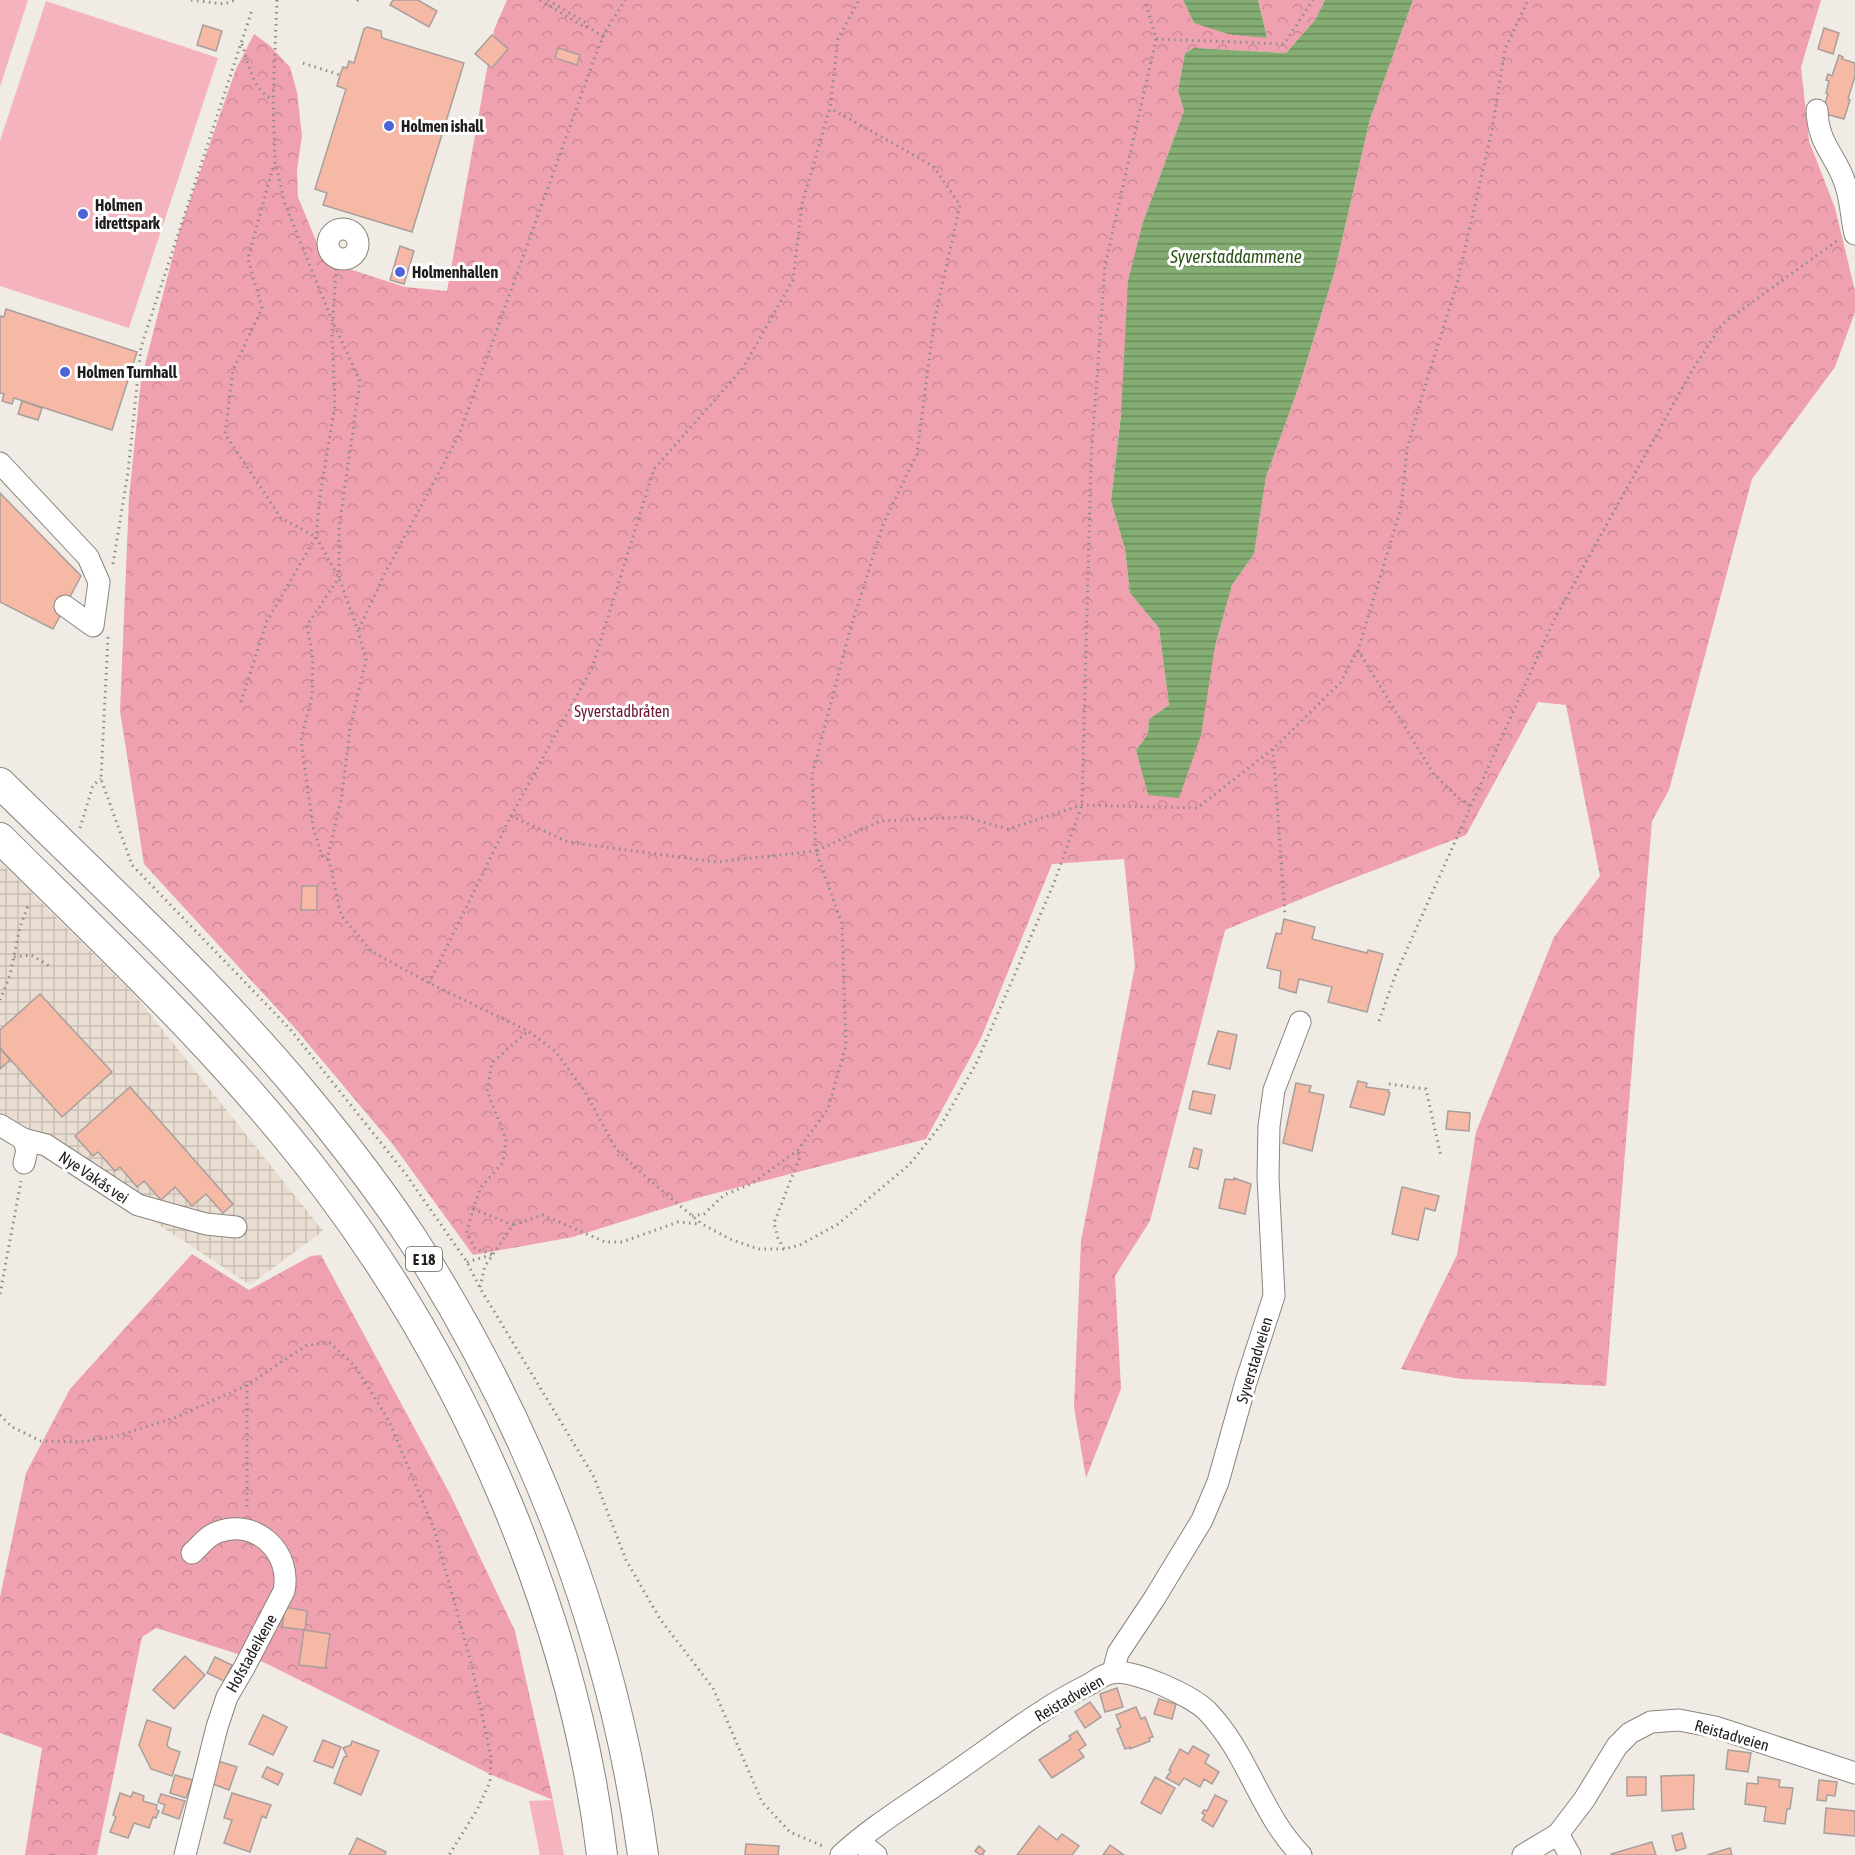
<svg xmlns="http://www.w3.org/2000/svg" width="1855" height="1855" font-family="'Asap Condensed',sans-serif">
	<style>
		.industrial { fill: url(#industrial-grid) }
		.green { fill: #f5b3be }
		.forest { fill: url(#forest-crowns) }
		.water { fill: url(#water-rules) }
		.building { fill: #f6b9a5; stroke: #a89f9c; stroke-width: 1.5 }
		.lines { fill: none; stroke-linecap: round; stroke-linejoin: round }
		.minor-casing { stroke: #89847e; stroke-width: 23 }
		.highway-casing { stroke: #89847e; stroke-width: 32 }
		.path { stroke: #8f8c87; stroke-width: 3; stroke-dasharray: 1.5 4.5; stroke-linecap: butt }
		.minor { stroke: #fff; stroke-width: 21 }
		.highway { stroke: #fff; stroke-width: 30 }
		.poi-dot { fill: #4c64d8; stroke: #fff; stroke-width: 2 }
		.labels { text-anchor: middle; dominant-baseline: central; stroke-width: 6; stroke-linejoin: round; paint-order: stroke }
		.shield { fill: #fff; stroke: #636260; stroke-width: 1.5 }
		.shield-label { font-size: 15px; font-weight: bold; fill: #201e1c }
		.poi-label { font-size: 16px; font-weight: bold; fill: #201e1c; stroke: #fff; text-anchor: start }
		.park-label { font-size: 16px; fill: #6e1431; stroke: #fff }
		.street-label { font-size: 16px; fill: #201e1c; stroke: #fff }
		.water-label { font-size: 18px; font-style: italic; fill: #2a5216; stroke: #fff }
	</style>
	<defs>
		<pattern id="industrial-grid" width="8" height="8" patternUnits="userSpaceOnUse" patternTransform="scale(1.5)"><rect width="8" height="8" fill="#e9ded1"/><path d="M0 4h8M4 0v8" fill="none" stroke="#c8beb3"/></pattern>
		<pattern id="forest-crowns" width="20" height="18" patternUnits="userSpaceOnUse" patternTransform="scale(1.5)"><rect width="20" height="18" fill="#efa1af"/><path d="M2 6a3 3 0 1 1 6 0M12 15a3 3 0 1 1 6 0" fill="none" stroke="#cd8a96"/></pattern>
		<pattern id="water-rules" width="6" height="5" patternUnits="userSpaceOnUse" patternTransform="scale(1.5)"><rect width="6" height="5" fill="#83ad72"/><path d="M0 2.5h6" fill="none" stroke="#6b8c5d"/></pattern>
	</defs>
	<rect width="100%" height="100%" fill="#f0ebe4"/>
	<!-- industrial -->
	<path class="industrial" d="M0,862l133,131 190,238 -73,54 -207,-137 -43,-16z"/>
	<!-- green -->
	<g class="green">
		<path d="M0,0h28l-28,87z"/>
		<path d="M46,1l172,57 -89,270 -129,-42v-145z"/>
		<path d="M553,1800l11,55h-24l-11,-54z"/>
	</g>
	<!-- forest -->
	<g class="forest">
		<path d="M507,0h676l11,23 73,15 -9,-38h67l-10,20 -29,33 -92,-5 -9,5 -7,38 6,20 -41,111 -32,279 14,48 5,44 29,35 10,77 -20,14 -1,15 -12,16 12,45 67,-149 17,-61 22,-31 12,-77 34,-94 35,-113 35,-151 43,-119h408l-20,67 8,74 26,67 20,83v21l-20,55 -83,112 -83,311 -17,31 -46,565 -144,-7 -61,-10 56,-114 19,-123 78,-195 46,-61 -34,-171 -28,-3 -72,133 -128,49 -113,46 -75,291 -35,55 6,113 -35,89 -12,-71 7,-166 54,-275 -11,-107 -72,5 -71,174 -55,101 -229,59 -124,39 -100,18 -79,-109 -100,-119 -150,-163 -24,-153 9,-213 12,-118 38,-148 57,-163 18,-35 15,11 21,22 7,25 5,44 -5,34 1,27 23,56 28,16 56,18 42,4 47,-261z"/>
		<path d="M192,1254l57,36 62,-34 10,-1 129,239 65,137 38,169 -61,-25 -229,-113 -107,-34 -14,9 -45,218h-72l17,-107 -42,-15v-136l26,-124 44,-84z"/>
	</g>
	<!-- water -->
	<g class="water">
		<path d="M1183,0h75l9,38 -39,-4 -34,-11z"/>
		<path d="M1325,0h88l-43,119 -35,151 -35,113 -34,94 -12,77 -22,31 -17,61 -14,89 -22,63 -31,-3 -12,-45 12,-16 1,-15 20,-14 -10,-77 -29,-35 -5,-44 -14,-48 10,-86 7,-134 15,-59 41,-111 -6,-20 7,-38 9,-5 92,5 29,-33z"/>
	</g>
	<!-- building -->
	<g class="building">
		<path d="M393,0h25l19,11 -8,16 -39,-22z"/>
		<path d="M203,25l19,6 -6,20 -19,-6z"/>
		<path d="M367,27l14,4 1,7 82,25 -52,169 -89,-27 4,-12 -12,-4 31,-100 -9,-3 3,-11 3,-8 4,1 2,-7 5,2 10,-34z"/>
		<path d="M1824,28l15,5 -6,21 -15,-5z"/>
		<path d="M492,35l16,14 -16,19 -17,-14z"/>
		<path d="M558,48l22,7 -3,10 -22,-7z"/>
		<path d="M1839,55l4,2 -1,2 13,4v13l-7,23 2,1 -6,19 -22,-6 6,-19 -2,-1 3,-12 -3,-1 2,-6 4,2z"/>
		<path d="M400,246l14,5 -10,33 -14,-4z"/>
		<path d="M6,309l131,43 -25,78 -98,-32 -2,6 -10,-3 2,-7 -4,-1v-77l4,1z"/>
		<path d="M22,401l20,7 -4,12 -20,-6z"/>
		<path d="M0,493l81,83 -28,53 -53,-27z"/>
		<path d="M302,886h15v24h-16z"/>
		<path d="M1284,919l31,8 -3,12 55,14 1,-3 15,4 -16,58 -39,-10 4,-15 -33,-8 -3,14 -17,-5 2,-17 -14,-3 9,-35 5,1z"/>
		<path d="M40,994l72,78 -50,45 -62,-69v-18z"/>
		<path d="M1218,1031l19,4 -7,34 -22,-5z"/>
		<path d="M0,1048l10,12 -10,9z"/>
		<path d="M1358,1081l9,2 -1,4 23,3 -1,2 2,1 -6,22 -34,-8z"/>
		<path d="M1296,1083l15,3 -2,6 15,3 -12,56 -29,-8z"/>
		<path d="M130,1087l103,117 -10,9 -17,-19 -14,12 -17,-19 -14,13 -17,-19 -7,6 -17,-20 -5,4 -17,-19 -5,4 -18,-20z"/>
		<path d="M1193,1091l22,4 -4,19 -22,-5z"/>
		<path d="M1448,1111l22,2 -1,18 -23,-2z"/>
		<path d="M1194,1148l8,2 -4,19 -9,-2z"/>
		<path d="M1234,1178l17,6 -6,30 -26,-6 6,-29 9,1z"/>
		<path d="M1402,1187l37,9 -4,15 -10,-3 -7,32 -26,-6z"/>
		<path d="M285,1607l22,4 -2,19 -23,-3z"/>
		<path d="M304,1630l26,4 -5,34 -26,-3z"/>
		<path d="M185,1656l20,19 -31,34 -21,-19z"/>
		<path d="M215,1657l17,8 -8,16 -17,-8z"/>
		<path d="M1117,1688l6,19 -18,5 -5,-18z"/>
		<path d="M1159,1699l17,5 -4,15 -18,-5z"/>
		<path d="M1090,1702l11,15 -16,11 -10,-16z"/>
		<path d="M1136,1707l5,12 4,-2 8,20 -4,1 1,3 -20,8v-2l-5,2 -8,-20 4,-2 -5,-12z"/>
		<path d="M263,1715l24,12 -14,28 -24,-11z"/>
		<path d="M147,1720l24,8 -4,17 2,3 11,4 -8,24 -21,-7 -12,-24z"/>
		<path d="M1077,1731l9,14 -7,5 5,7 -32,21 -13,-18 32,-21 -2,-3z"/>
		<path d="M323,1740l18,7 -8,21 -19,-7z"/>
		<path d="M352,1741l27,10 -18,44 -27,-12 10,-26 3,-1 -4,-8 8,-3z"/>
		<path d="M1193,1746l16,9 -4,8 14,9 -7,12 -8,-5 -4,8 -16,-9 -5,7 -13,-7 5,-7 -2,-1 11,-21 8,5z"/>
		<path d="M1728,1750l23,3 -3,19 -22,-3z"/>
		<path d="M218,1761l19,6 -8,23 -19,-7z"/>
		<path d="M267,1767l16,7 -5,11 -16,-8z"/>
		<path d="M175,1775l18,5 -7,18 -16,-5z"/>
		<path d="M1694,1775l-1,34h2l-33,2 -1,-35z"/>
		<path d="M1155,1777l20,11 -14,26 -20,-11z"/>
		<path d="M1627,1777h19v18l-19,1z"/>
		<path d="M1758,1777l22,3 -1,7 14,1 -3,21h-3l-2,15 -21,-3 2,-14 -21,-3 2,-21 11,1z"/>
		<path d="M1819,1780l18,2 -2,14 -8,-1 -1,6 -9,-1z"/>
		<path d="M133,1792l11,4 -1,5 14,4 -1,4 3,2 -3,7 -3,-1 -4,11 -15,-5 -6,15 -18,-6 6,-15 -3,-2 7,-22 11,4z"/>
		<path d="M232,1793l39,12 -5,13 -4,-2 -12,36 -26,-9 8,-23 -8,-2z"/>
		<path d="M161,1794l24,7 -6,18 -17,-6 3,-8 -7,-3z"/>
		<path d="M1215,1795l12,6 -14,26 -11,-7 3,-5 -3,-2 2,-3 3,1z"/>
		<path d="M1826,1808l29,3v25l-31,-3z"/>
		<path d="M1039,1826l18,14 5,-6 17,12 -7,9h-55z"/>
		<path d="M1682,1833l4,15 -10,3 -4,-15z"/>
		<path d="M357,1838l29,14 -1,3h-36z"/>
		<path d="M1652,1842l4,13h-45v-1z"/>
		<path d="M746,1844l33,2 -1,9h-33z"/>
		<path d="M1110,1845l14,10h-21z"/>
		<path d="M979,1846l6,5 -3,3 2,1h-4l-5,-4z"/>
		<path d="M1730,1848l2,7h-25z"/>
	</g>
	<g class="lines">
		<!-- minor casing -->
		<g class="minor-casing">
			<g id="minor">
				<path d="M1817,110c1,35 19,45 28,73 6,16 6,34 10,51"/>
				<circle cx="343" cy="244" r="15"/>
				<path d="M0,463l88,94 11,25 -6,44 -28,-20"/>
				<path d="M0,1125l23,14 4,11 -3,13"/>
				<path d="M23,1139l23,6 92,60 68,19 30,3"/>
				<path d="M1113,1672l5,-19 36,-54 48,-79 16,-38 28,-100 28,-86 -6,-119 1,-51 5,-36 26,-68"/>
				<path d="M1558,1834l12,21"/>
				<path d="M858,1841l18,14"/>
				<path d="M185,1855l32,-128 10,-30 17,-29 40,-77c8,-39 -28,-73 -66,-59 -10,3 -18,14 -26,21"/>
				<path d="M841,1855c32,-30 78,-57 114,-83 44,-30 86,-64 133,-87 7,-4 16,-11 24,-12 21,-5 80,23 95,38 41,42 53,102 94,144"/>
				<path d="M1523,1855l35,-21 26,-34 33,-54 13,-13 21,-11 28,-2 36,7 140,46"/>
			</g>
		</g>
		<!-- highway casing -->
		<g class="highway-casing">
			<g id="highway">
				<path d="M0,783c104,102 212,201 305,313 38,46 75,94 108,144 118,185 201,397 230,615"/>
				<path d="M0,838c114,113 231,222 327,350 142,188 247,433 275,667"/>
			</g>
		</g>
		<!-- path -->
		<g class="path">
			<path d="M191,0l33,4 11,-4"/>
			<path d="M277,0l-4,100 2,61 10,43 47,116 28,61 -21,147v50l-32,47 6,35 -1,36 -11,44 12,87 9,29 7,5"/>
			<path d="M540,0l46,28 2,-4"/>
			<path d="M548,0l40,24"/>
			<path d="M357,1l1,-1"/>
			<path d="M587,26l16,11"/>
			<path d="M1156,39l128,5 29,-44"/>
			<path d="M242,44c7,21 10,45 31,56"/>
			<path d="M303,63l37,12"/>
			<path d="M337,257l-5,76 3,71 -15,92 -4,41 23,41 19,53 8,28 -16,69 -8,67 -14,61 13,59 30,36 58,32 99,48 27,20 29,39 32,59 31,29 55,46 28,15 28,10h26l16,-4 38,-21 71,-59 32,-40 35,-61 78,-181 28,-78 9,-345 14,-194 51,-227 -11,-39"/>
			<path d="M113,564l15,-92 13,-125 111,-337"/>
			<path d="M359,629l25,-54 75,-140 137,-381 9,-22 20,-32"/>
			<path d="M108,637l-7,142 31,86 158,164 115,144 62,89 13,26 114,189 32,83 34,59 53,69 49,114 28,30 35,15"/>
			<path d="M1358,650l75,123 23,23 16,11"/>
			<path d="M241,702l26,-81 49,-84 -35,-19 -56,-84 8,-64 29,-62 -14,-49 26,-96"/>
			<path d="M1273,749l12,166"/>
			<path d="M511,816l57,26 149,20 99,-11 -4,-76 38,-145 34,-108 33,-68 17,-132 26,-117 -27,-39 -103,-58"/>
			<path d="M80,828l13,-43 8,-6"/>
			<path d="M14,957l17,-2 20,12"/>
			<path d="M429,983l82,-167 81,-148 62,-199 89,-101 50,-88 9,-76 28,-96 8,-69 21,-39"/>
			<path d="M0,1000l10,-25 10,-48 9,-24"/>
			<path d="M1379,1021l16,-45 160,-358 135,-244 32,-50 116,-84"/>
			<path d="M1389,1084l37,5 15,68"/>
			<path d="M473,1209l40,16"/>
			<path d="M692,1216l12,-2 20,-19 27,-11 47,-34 30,-41 18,-64 -4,-121 -26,-73 64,-30 84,-4 44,12 74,-24 115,3 76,-59 67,-66 18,-33 43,-142 6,-59 16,-56 34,-109 35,-154 13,-81 23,-49"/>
			<path d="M784,1249l-6,-11 -4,-15 25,-64 -1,-9"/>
			<path d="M492,1254l-17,-5 -8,-17 6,-23 8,-22 22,-25 3,-23 -19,-48 5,-28 36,-32"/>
			<path d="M467,1262l24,-7"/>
			<path d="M480,1287l5,-21 28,-41 30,-10 62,27h17l56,-20 22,2"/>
			<path d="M0,1294l21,-113"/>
			<path d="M247,1385v125"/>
			<path d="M0,1415l12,12 29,14 40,1 36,-6 60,-19 70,-32 60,-40 23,-2 25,23 34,55 45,108 37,133 20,95 -1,25 -13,28 -28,45"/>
		</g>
		<!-- minor -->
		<use href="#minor" class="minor"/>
		<!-- highway -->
		<use href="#highway" class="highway"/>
	</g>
	<!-- markers -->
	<g class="poi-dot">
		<circle cx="389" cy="126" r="6"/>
		<circle cx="83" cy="214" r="6"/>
		<circle cx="400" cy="272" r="6"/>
		<circle cx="65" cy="372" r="6"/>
	</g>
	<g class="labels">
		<!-- shield labels -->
		<rect class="shield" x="406" y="1247" width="36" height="24" rx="4.5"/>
		<g class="shield-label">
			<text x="424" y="1259">E 18</text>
		</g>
		<!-- poi labels -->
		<g class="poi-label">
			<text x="401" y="126">Holmen ishall</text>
			<text x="95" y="205">Holmen<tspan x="95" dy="18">idrettspark</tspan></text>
			<text x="412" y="272">Holmenhallen</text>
			<text x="77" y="372">Holmen Turnhall</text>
		</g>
		<!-- park labels -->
		<g class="park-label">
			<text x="622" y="711">Syverstadbråten</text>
		</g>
		<!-- street labels -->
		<g class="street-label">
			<text transform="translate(94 1177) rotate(34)">Nye Vakås vei</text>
			<text transform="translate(1254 1360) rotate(-73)">Syverstadveien</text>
			<text transform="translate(251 1653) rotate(-61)">Hofstadeikene</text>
			<text transform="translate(1069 1698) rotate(-30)">Reistadveien</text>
			<text transform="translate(1732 1735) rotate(16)">Reistadveien</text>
		</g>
		<!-- water labels -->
		<g class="water-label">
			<text x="1236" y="256">Syverstaddammene</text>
		</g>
	</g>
</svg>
